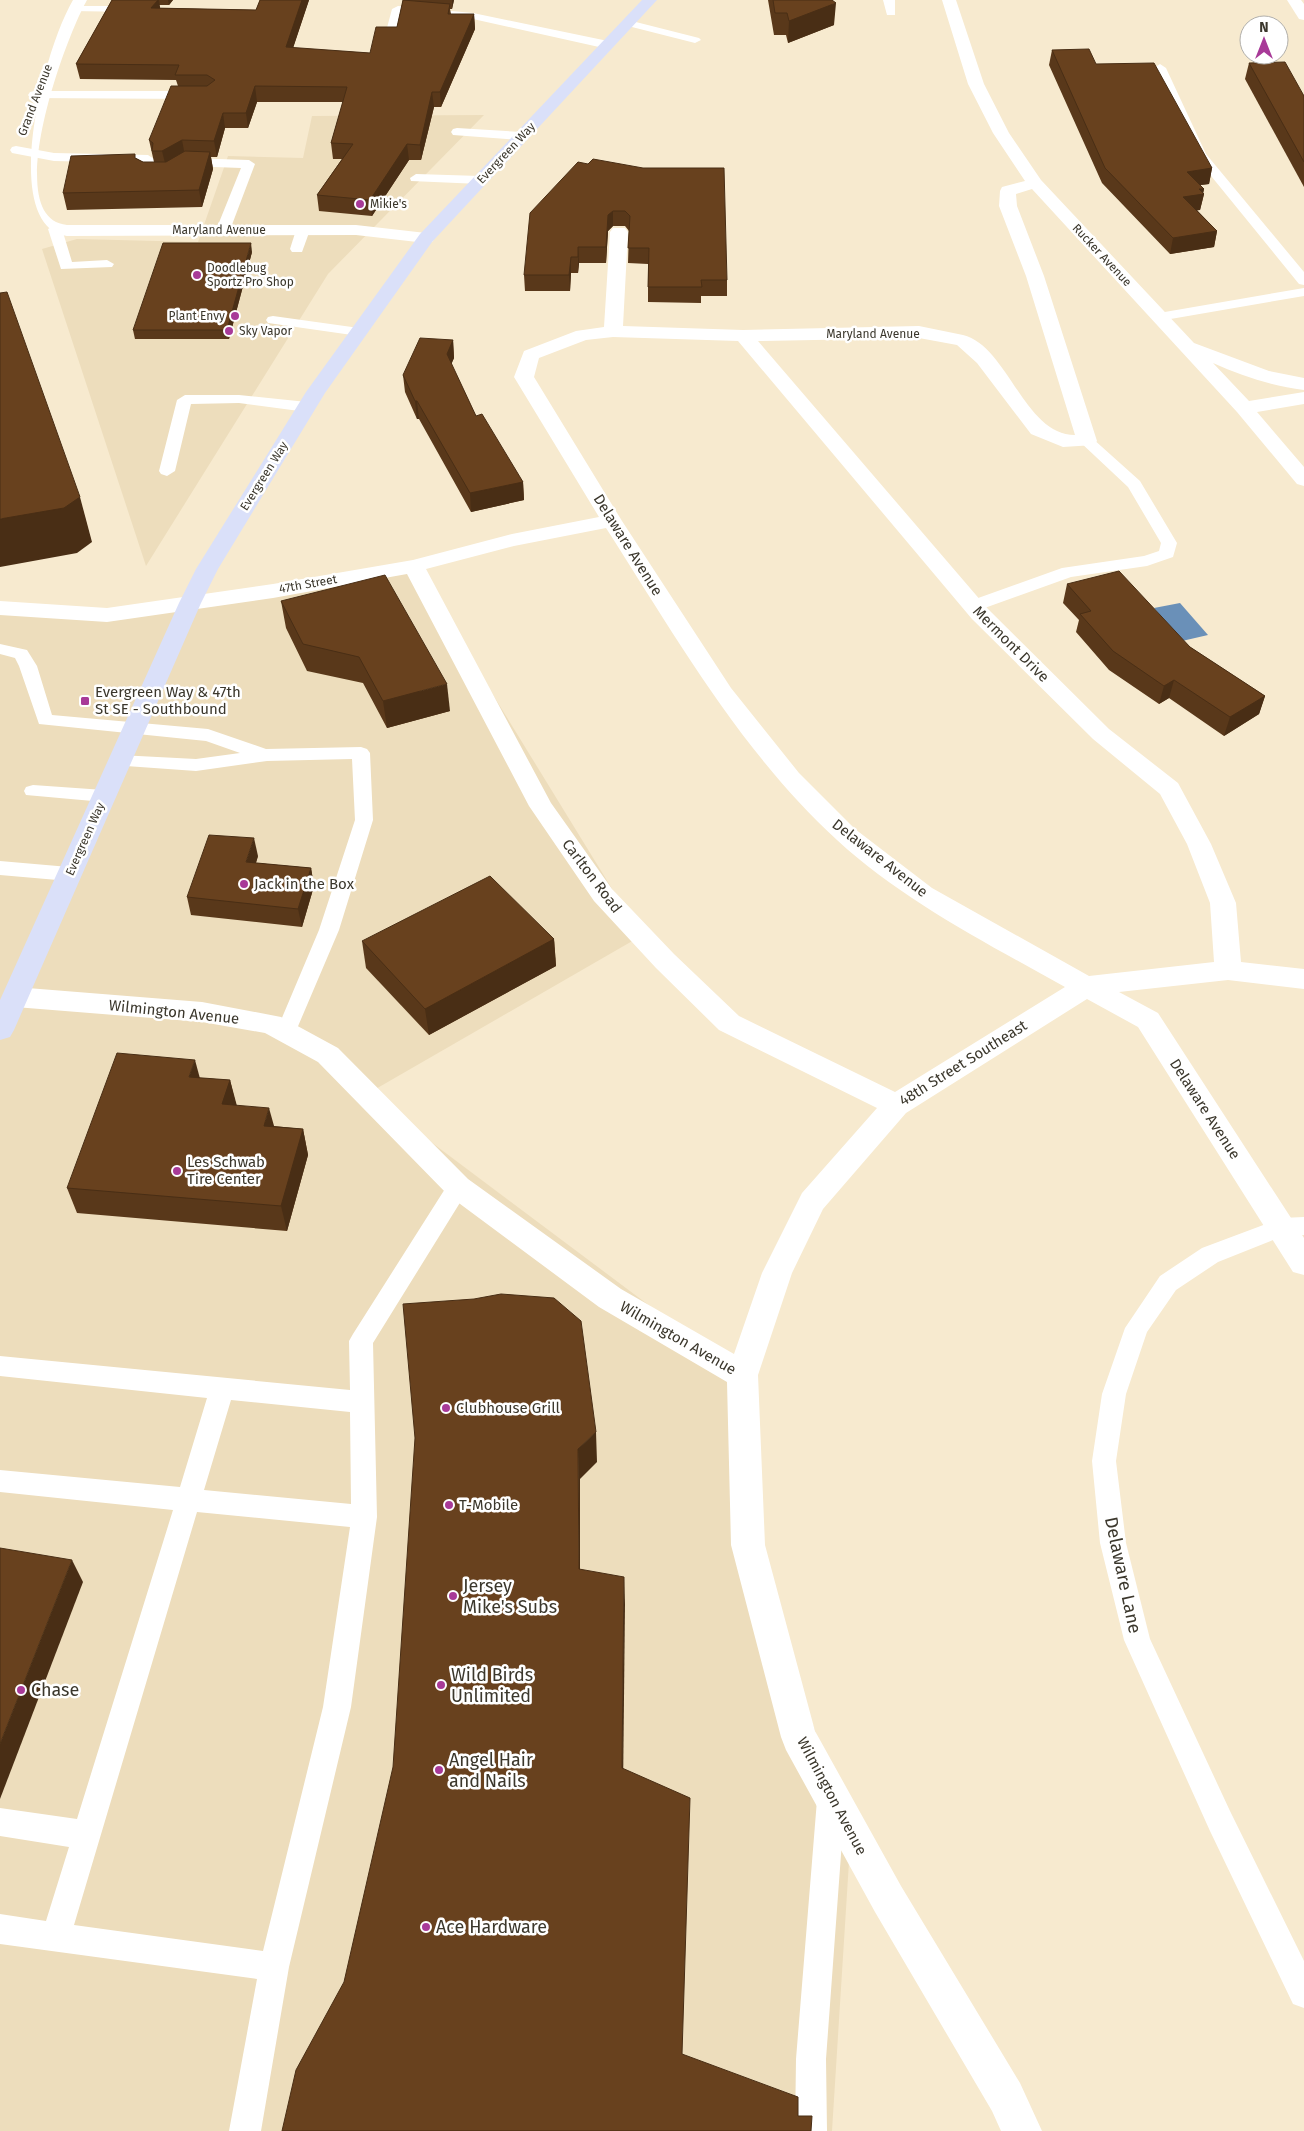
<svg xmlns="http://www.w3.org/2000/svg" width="1304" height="2131" font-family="'Fira Sans',sans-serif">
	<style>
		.built { fill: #edddbc }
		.water { fill: #6a90b8 }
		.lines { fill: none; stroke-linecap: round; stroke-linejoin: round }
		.service { fill: #fff; fill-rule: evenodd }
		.minor { fill: #fff; fill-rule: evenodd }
		.tertiary { fill: #fff; fill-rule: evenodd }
		.primary { fill: #dae0f9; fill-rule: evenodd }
		.wall { fill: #59381a }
		.shaded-wall { fill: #492e15 }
		.building { fill: #68411e; stroke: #492e15 }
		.poi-dot { fill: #a83a98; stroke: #fff; stroke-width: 2 }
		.labels { text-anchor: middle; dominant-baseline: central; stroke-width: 5; stroke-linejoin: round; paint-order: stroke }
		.far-street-label { font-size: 12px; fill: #3b372c; stroke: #fff }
		.far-poi-label { font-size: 12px; fill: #3b372c; stroke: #fff; text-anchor: start }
		.street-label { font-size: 15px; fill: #3b372c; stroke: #fff }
		.poi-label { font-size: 15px; fill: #3b372c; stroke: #fff; text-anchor: start }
		.near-street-label { font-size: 18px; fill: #3b372c; stroke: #fff }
		.near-poi-label { font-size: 18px; fill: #3b372c; stroke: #fff; text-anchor: start }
	</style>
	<rect width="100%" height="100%" fill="#f7eacf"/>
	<!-- built -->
	<g class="built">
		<path d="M484,115l-156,159 -182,292 -104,-317 35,-10 121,3 30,-86 75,2 9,-42z"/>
		<path d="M414,566l227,370 -274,158 375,281 6,170 103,285 -19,301h-832v-1523l107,7z"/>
	</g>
	<!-- water -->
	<path class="water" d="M1180,603l28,32 -26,6 -28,-33z"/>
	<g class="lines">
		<!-- service -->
		<g class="service">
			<path d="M883,0h12v15h-8z"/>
			<path d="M75,6h59l6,3 -6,3 -63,-1v-4z"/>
			<path d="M398,6l75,7 135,28 6,4 -6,4 -135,-30 -70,-6 -7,26 -2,2h-8l-2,-2 8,-30z"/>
			<path d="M628,20l71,18 2,2 -6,3 -71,-18 -2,-2z"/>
			<path d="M1160,64l6,4 40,86 98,118v13l-5,-1 -105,-129 -40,-87z"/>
			<path d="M34,91h163l6,4 -6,4 -167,-1 -2,-3 2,-3z"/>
			<path d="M457,128l65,4 6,4 -6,4 -69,-5 -2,-3 2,-3z"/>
			<path d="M16,146l38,7 94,2 6,4 -1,10h13l19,-11 64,2 6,4 -25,66 -7,4 -7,-4 25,-62 -53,-2 -19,11h-23l-6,-4 1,-10 -87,-2 -42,-8 -2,-3 2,-3z"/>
			<path d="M416,174l64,2 6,4 -6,4 -69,-3 -1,-3z"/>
			<path d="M55,225l7,4 10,33 35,-2 7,4 -2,3 -51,2 -13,-40z"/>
			<path d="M303,226l7,4 -8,22h-10l-2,-3 6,-19z"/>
			<path d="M1304,288v8l-145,25 -7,-4 7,-4z"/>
			<path d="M273,316l86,12 7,4 -7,4 -91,-13 -2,-3 2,-3z"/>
			<path d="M185,395h54l68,7 8,5 -8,5 -68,-9 -48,1 -16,67 -8,5 -6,-2 -2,-3 18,-71z"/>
			<path d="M1087,436l5,2 48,43 37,62 -4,14 -26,9 -76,11 -92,33h-12l-2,-4 2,-4 95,-34 82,-12 15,-5 2,-8 -33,-56 -49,-46z"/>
			<path d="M0,644l27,6 10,16 15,49 156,14 58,20 95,-2 6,2 3,4 3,67 -34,110 -46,108 -7,2 -7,-2 -3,-6 43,-102 36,-110 -3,-61 -85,2 -71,10 -84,-6 -2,-4 2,-4 7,-2 77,4 44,-6 -34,-12 -167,-17 -20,-58 -4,-8 -15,-4z"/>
			<path d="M33,785l71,5 7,2 2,4 -2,4 -7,2 -78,-7 -2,-4 2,-4z"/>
			<path d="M0,861l69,6 7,2 3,5 -3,5 -7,2 -69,-6z"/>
			<path d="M458,1178l8,3 3,6 -3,6 -93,150 4,174 -26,190 -62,260 -28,164h-32l28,-152 -257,-35v-30l46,7 23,-74 -69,-11v-28l77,11 96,-309 -173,-18v-22l180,17 27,-89 -207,-22v-20l350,34 -1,-49 4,-7 97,-153zM231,1400l119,12 1,92 -147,-14zM197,1512l153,15 -27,180 -60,244 -189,-26z"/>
			<path d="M1304,1217v18l-21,1 -65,26 -42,28 -29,42 -21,62 -10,67 10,82 24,96 80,172 74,150v47l-11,-4 -83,-173 -86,-191 -24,-97 -8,-82 10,-67 23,-66 35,-52 42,-28 80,-30z"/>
			<path d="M831,1786l10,4 4,10 -19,259 1,72h-32l1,-72 21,-259 4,-10z"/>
		</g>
		<!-- minor -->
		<g class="minor">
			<path d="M73,0h14c-24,43 -87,219 -20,225h289l70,8 6,1 3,4 -3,4 -6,1 -70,-8 -289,1c-67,-9 -26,-181 6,-236z"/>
			<path d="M942,0h14l28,84 25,49 32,47 153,163 75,28 35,7v12c-32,-4 -62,-14 -91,-27l36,38 55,-9v12l-47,8 47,55v19l-7,-2 -60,-72 -205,-223 -16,5 1,12 27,70 53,165 -3,4 -31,2 -32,-13 -54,-71 -20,-18 -38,-7 -161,3 230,268 121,120 69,54 33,61 25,59 5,59 63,7v20l-76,-9 -109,12 39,21 146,225v37l-11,-3 -155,-245 -51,-28 -181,114 -83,96 -31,64 -34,102 7,170 50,186 86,155 119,197 22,48h-41l-9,-20 -117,-199 -89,-162 -5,-13 -50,-192 -4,-163 -128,-75 -151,-112 -130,-133 -53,-29 -63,-11 -187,-15 -9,-3 -4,-7 4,-7 9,-3 187,15 79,15 57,31 130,131 153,110 113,65 28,-81 40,-80 75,-85 -158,-78 -63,-62 -62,-67 -65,-95 -122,-232 -134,24 -166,24 -107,-7v-14l107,7 166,-24 140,-24 99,-26 87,-17 -85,-140 10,-26 52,-20 28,-4 6,-95 3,-4h12l3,4 -5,94 120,4 176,-4 44,9c45,11 61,100 112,100l-49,-159 -27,-70 1,-15 2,-4 23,-6 -32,-48 -25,-49zM613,337l125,4 234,278 121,120 67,55 27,50 23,59 4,59 -125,14 -157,-88 -77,-59 -56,-56 -68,-85 -109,-167 -88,-144 5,-19 47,-18zM606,528c70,109 135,224 231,312 65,60 151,104 228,147l-170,105 -156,-76 -65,-62 -62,-65 -61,-86 -125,-234 88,-23z"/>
		</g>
		<!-- tertiary -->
		<path class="tertiary" d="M1287,0h14l3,4v16l-5,-1z"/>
		<!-- primary -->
		<path class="primary" d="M642,0h15l-225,242 -107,151 -107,176 -17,34 -187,427 -4,7 -10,3v-40l179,-397 17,-34 110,-177 114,-158z"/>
	</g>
	<!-- wall -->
	<g class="wall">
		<path d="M112,0h61l-4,5h-10l1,3 96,2 4,-10h49l-16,48 77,5 27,-26 6,-27h51l-2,9h-2l1,5h23l1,15 -34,78h-7l-13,53h-12l-37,56 -53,-5 -2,-16 25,-36h-9l-2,-16 12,-41h-86l-9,26h-23l-8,29h-6l2,12 -11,38 -135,3 -4,-17 73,-35 7,4h11l-5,-22 29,-54 -2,-6 -96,-1 -4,-15z"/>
		<path d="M768,0h64l2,25 -46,18 -2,-8h-12z"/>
		<path d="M1052,50l44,14 116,104 -3,16 -9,1 4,4 -1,4 1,1 -4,16h-3l20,21 -3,16 -44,7 -68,-71 -53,-118z"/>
		<path d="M1249,63l55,33v91l-59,-108z"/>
		<path d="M578,162l149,118v16h-26v7l-53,-1v-38l-20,-1 1,-32 -4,-5h-12l-5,5 -2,32h-27l-1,10h-7l-1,18h-45l-1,-16z"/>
		<path d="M252,252l-23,87h-94l-2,-9z"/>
		<path d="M453,340l1,18 -3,6 25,52 47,66 1,18 -53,12 -52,-93h-2l-12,-27 -2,-17z"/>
		<path d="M1067,584l123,63 75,49 -6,18 -35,22 -55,-38 -10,6 -50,-34 -33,-38 3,-12 -16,-17z"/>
		<path d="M281,601l169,110 -63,17 -24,-45 -56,-12 -21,-43z"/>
		<path d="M258,856l-2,7 55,5 3,18 -12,41 -111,-12 -4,-18z"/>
		<path d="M554,939l2,27 -127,69 -63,-67 -4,-27z"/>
		<path d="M200,1078l30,2 6,25 38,21 29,3 5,26 -21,76 -210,-18 -10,-25z"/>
	</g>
	<!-- shaded-wall -->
	<g class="shaded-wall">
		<path d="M158,0h1l2,14 -10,-6z"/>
		<path d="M168,0h5l-4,5z"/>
		<path d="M302,0h7l-21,63 -2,-16z"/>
		<path d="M452,0h2l-2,9z"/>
		<path d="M836,3l-2,22 -46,18 1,-22z"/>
		<path d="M474,14l1,15 -34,78 -1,-15z"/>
		<path d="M255,86l2,16 -9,26 -2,-15z"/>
		<path d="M432,92l2,15 -13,53 -1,-15z"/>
		<path d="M223,113l2,15 -8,29 -3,-16z"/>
		<path d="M182,140l3,16 -19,11 -4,-16z"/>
		<path d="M407,144l2,16 -37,56 -2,-16z"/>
		<path d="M210,152l3,17 -11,38 -3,-17z"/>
		<path d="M1212,168l-3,16 -26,3 4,-15z"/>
		<path d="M1199,189h5l-1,5h1l-4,16 -20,3 3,-16z"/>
		<path d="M613,211v15l-5,5 -2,32v-16l2,-32z"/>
		<path d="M1217,231l-3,16 -44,7 3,-16z"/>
		<path d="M251,243l1,9 -23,87 -2,-9z"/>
		<path d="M578,247l1,16 -1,10z"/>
		<path d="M571,257v16l-1,18 -1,-16z"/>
		<path d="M453,340l1,18 -6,14 -1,-18z"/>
		<path d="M415,401h2l2,18h-2z"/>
		<path d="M523,482l1,18 -53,12 -1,-19z"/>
		<path d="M80,497l12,45 -15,11 -77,14v-48z"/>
		<path d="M1174,680l-5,18 -10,6 5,-18z"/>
		<path d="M447,684l3,27 -63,17 -4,-27z"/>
		<path d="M1265,696l-6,18 -35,22 6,-19z"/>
		<path d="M254,838l4,18 -8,24 -4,-18z"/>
		<path d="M311,868l3,18 -12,41 -4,-18z"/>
		<path d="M554,939l2,27 -127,69 -4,-26z"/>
		<path d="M195,1060l7,26 -13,-9z"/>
		<path d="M230,1080l7,26 -15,-2z"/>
		<path d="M269,1108l7,25 -12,-7z"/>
		<path d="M303,1129l5,26 -21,76 -6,-25z"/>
		<path d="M596,1432l1,30 -17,17v117l-1,-27 -1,-120z"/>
		<path d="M72,1560l11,22 -83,217v-55z"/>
		<path d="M624,1577l1,27 -2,189 -1,-25z"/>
	</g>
	<!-- building -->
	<g class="building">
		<path d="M112,0h46l-7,8 105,2 4,-10h42l-16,47 84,6 6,-26h21l6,-27 47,4 -2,10h26l-34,78h-8l-12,53 -13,-1 -37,56 -53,-5 36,-51 -22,-1 16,-56 -92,-1 -9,27h-23l-9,28 -32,-1 -20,11h-10l1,-8 -4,-3 22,-54h36l8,-6 -8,-5h-32l4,-10 -103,-1z"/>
		<path d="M773,0h59l4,3 -47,18 -2,-8h-12z"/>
		<path d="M1089,49l7,15 58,-1 58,105 -25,4 17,17h-5l5,5 -21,3 34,34 -44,7 -68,-70 -53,-118z"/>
		<path d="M1285,62l19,34v66l-55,-99z"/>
		<path d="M185,151l25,1 -11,38 -136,3 8,-37 64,-2v4l8,4h23z"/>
		<path d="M593,159l50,9h81l3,112h-26l1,7h-54l1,-39h-21l2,-32 -5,-5h-12l-5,4 -2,32h-28v10h-7l-2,18h-45l6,-62 48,-51 10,2z"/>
		<path d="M163,243h88l-24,87h-94z"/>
		<path d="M7,292l73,205 -16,11 -64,11v-226z"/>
		<path d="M420,338l33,2 -6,14 29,62 6,-2 41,68 -53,11 -53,-92h-2l-12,-26z"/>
		<path d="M1119,571l71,76 75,49 -35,21 -56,-37 -10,6 -51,-35 -33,-37 11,-3 -24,-27z"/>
		<path d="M385,575l62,109 -64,17 -24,-44 -56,-13 -22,-43z"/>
		<path d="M209,835l45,3 -8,24 65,6 -13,41 -111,-12z"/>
		<path d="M490,876l64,63 -129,70 -63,-68z"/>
		<path d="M117,1053l78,7 -6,17 41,3 -8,24 47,4 -5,18 39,3 -22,77 -214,-18z"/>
		<path d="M501,1294l53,4 27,23 15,111 -18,17 1,120 45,8 -2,191 68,30 -8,256 116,43v19h14l-1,15h-529l14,-61 48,-88 49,-215 22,-329 -12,-134 71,-5z"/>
		<path d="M0,1548l72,12 -72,184z"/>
	</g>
	<!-- markers -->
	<g class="poi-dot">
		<circle cx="360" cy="204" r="5"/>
		<circle cx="197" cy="275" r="5"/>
		<circle cx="235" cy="316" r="5"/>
		<circle cx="229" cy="331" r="5"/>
		<rect x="80" y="696" width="10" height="10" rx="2.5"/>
		<circle cx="244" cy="884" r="5"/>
		<circle cx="177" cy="1171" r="5"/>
		<circle cx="446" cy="1408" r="5"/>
		<circle cx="449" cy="1505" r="5"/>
		<circle cx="453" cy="1596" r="5"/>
		<circle cx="441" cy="1685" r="5"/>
		<circle cx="21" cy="1690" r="5"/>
		<circle cx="439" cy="1770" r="5"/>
		<circle cx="426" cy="1927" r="5"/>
	</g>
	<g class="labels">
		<!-- far-street labels -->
		<g class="far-street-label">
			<text transform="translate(35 100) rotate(-69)">Grand Avenue</text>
			<text transform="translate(506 153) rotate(-47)">Evergreen Way</text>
			<text x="219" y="230">Maryland Avenue</text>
			<text transform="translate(1102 255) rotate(47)">Rucker Avenue</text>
			<text x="873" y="334">Maryland Avenue</text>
			<text transform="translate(264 476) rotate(-58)">Evergreen Way</text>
			<text transform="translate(308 584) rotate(-10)">47th Street</text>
			<text transform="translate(85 839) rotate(-66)">Evergreen Way</text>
		</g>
		<!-- far-poi labels -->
		<g class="far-poi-label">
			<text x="370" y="204">Mikie's</text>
			<text x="207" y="268">Doodlebug<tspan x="207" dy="14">Sportz Pro Shop</tspan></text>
			<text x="225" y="316" text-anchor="end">Plant Envy</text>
			<text x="239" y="331">Sky Vapor</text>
		</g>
		<!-- street labels -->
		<g class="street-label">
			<text transform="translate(628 545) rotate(58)">Delaware Avenue</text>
			<text transform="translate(1011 644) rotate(45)">Mermont Drive</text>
			<text transform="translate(880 858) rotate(38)">Delaware Avenue</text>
			<text transform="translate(592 876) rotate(53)">Carlton Road</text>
			<text transform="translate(174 1012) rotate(6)">Wilmington Avenue</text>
			<text transform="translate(963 1063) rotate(-32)">48th Street Southeast</text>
			<text transform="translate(1205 1109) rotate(57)">Delaware Avenue</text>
			<text transform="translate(678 1338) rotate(30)">Wilmington Avenue</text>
			<text transform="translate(832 1796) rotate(62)">Wilmington Avenue</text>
		</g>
		<!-- poi labels -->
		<g class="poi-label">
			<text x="95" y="692">Evergreen Way &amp; 47th<tspan x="95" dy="17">St SE - Southbound</tspan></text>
			<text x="254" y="884">Jack in the Box</text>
			<text x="187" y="1162">Les Schwab<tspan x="187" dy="17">Tire Center</tspan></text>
			<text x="456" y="1408">Clubhouse Grill</text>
			<text x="459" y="1505">T-Mobile</text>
		</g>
		<!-- near-street labels -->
		<g class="near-street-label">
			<text transform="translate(1123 1575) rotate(78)">Delaware Lane</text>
		</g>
		<!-- near-poi labels -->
		<g class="near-poi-label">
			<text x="463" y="1586">Jersey<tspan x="463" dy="21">Mike's Subs</tspan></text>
			<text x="451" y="1675">Wild Birds<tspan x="451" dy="21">Unlimited</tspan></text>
			<text x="31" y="1690">Chase</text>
			<text x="449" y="1760">Angel Hair<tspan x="449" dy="21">and Nails</tspan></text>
			<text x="436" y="1927">Ace Hardware</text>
		</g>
	</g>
	<!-- north arrow -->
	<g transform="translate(1264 40)"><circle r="24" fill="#ffffff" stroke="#b1afab"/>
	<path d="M0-4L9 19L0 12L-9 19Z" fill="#a83a98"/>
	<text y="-8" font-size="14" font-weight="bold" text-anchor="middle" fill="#3b372c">N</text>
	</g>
</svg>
